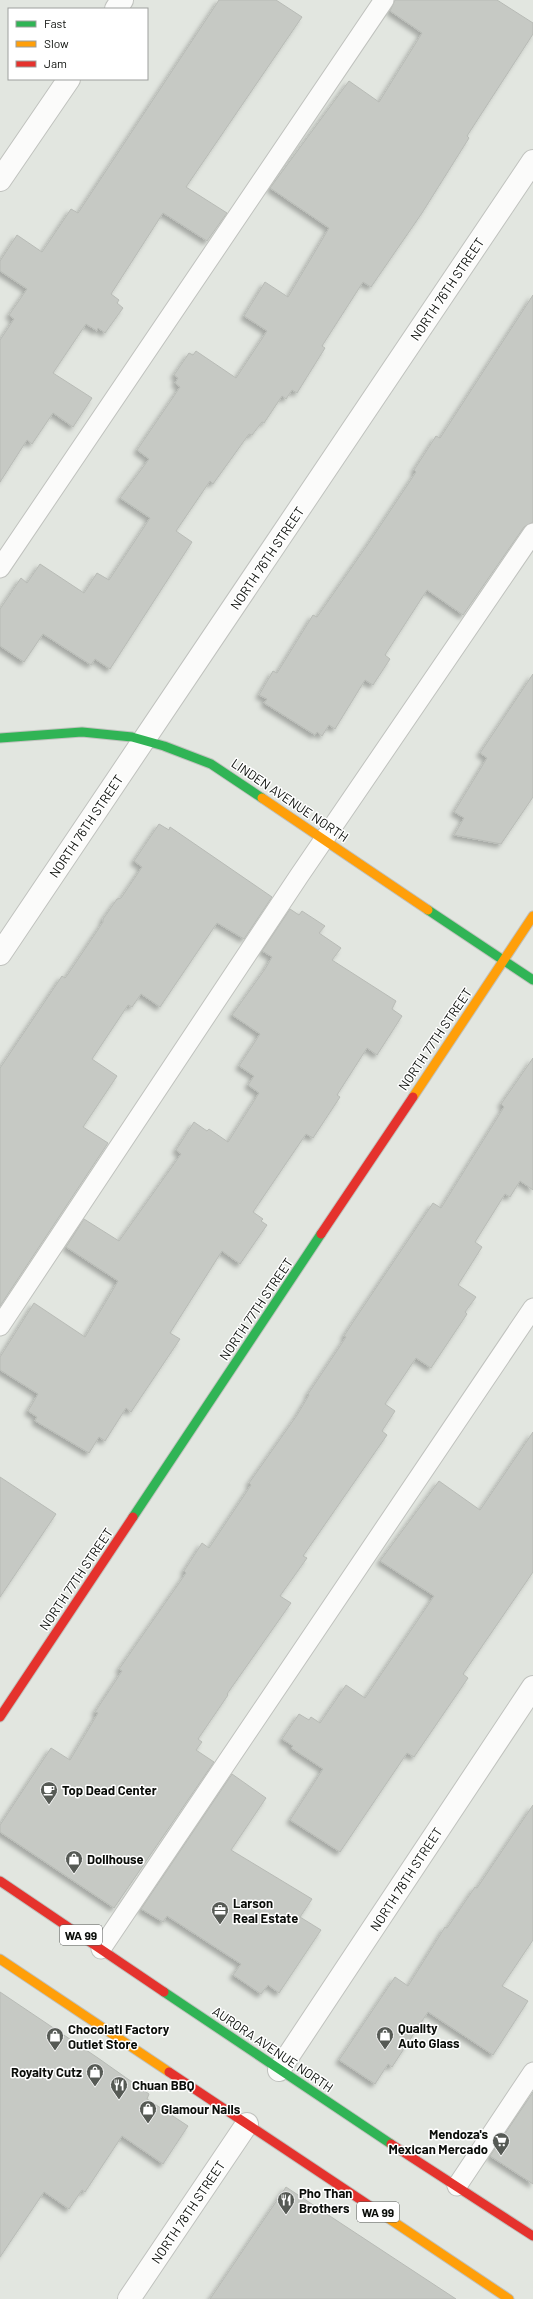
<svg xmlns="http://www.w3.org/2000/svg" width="533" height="2299" font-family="Barlow,sans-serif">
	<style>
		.building { fill: #c6c9c4; stroke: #b8bbb6; filter: url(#shadow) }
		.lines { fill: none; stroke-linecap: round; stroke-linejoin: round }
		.lane-casing { stroke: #c0c2be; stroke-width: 21 }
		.street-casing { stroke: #c0c2be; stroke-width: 24 }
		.fast-casing { stroke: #c0c2be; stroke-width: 11 }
		.slow-casing { stroke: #c0c2be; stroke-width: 11 }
		.jam-casing { stroke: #c0c2be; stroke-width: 11 }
		.lane { stroke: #fbfbfa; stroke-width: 19 }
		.street { stroke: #fbfbfa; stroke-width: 22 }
		.fast { stroke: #30b455; stroke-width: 9 }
		.slow { stroke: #ff9f0a; stroke-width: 9 }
		.jam { stroke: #e5322d; stroke-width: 9 }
		.labels { text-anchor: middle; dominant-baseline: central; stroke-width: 3; stroke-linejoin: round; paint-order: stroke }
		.shield { fill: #fff; stroke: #545654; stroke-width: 1 }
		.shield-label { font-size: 12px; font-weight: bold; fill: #0b0e0a }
		.street-label { font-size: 13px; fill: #0b0e0a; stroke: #fff }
		.poi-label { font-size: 13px; font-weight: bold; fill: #0b0e0a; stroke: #fff; text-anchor: start }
	</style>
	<defs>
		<filter id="shadow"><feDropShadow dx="-3.5" dy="3.5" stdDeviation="2" flood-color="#0004"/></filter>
	</defs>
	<rect width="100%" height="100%" fill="#e2e6e0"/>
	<!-- building -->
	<g class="building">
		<path d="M219,0h57l26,17 -116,170 41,26 -20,28 -44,-28 -52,81 8,6 -2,3 6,5 -18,25 -7,-5 -1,3 -11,-7 -33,49 39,25 -19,29 -20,-14 -21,31 -5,-4 -27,42v-142l14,-21 -5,-4 18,-26 -27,-18v-10l17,-26 25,17 29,-43 7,4z"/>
		<path d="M395,0h102l36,23v11l-66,102 2,2 -47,75 -51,74 -8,-5 -41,64 3,2 -28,45 -5,-3 -6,9 -4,-3 -18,27 -2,-1 -10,13 -3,-1 -36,50 -3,-3 -34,50 16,11 -82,127 -15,-10 -4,6 -48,-31 -19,28 -24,-16v-37l21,-31 6,5 13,-19 44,29 13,-20 12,7 41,-62 -30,-20 29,-39 -12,-9 43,-63 -5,-4 3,-5 -4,-3 15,-22 4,2 3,-4 40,27 31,-47 -23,-15 21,-34 23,15 41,-69 -59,-40 79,-107 30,21 43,-69 -32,-22z"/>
		<path d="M533,295v227l-9,5 -61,88 -36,-25 -42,65 5,4 -17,26 -8,-5 -30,49 -6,-4 -7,11 -5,-4 -2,3 -51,-32 3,-4 -8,-4 14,-24 4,2 36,-58 4,2 53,-76 46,-69 -2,-2 22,-34 4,2z"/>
		<path d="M533,674v123l-32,47 -47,-9 10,-17 -10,-6 33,-54 -7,-5z"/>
		<path d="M159,824l10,6 1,-3 102,70 -28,42 -27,-16 -57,84 -19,-13 -9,13 -4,-2 -36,54 25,17 -34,51 25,16 -108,163v-238l62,-92 3,2 3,-4 35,-52v-3l14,-20 4,-1 21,-31 -8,-6z"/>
		<path d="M290,909l9,6 3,-4 23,15 -6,7 22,15 -9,12 64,41 -4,8 10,7 -25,39 -10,-7 -30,47 3,2 -27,41 -7,-4 -53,78 10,7 -2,2 6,4 -27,39 -18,-13 -52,82 10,6 -49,73 -5,-4 -21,33 -6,-4 -10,16 -54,-32 2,-4 -9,-6 10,-17 -38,-24v-13l34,-54 51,34 33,-56 -52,-34 18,-28 35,22 62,-87 -5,-4 18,-28 13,9 2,-2 19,13 31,-49 -11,-8 6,-9 -15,-10 21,-32 -28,-19 33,-46 7,-12 -10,-6z"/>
		<path d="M533,1058v132l-13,-9 -10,16 -5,-3 -30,48 7,5 -24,38 18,12 -11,15 2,2 -36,54 -15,-10 -31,46 10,7 -13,20 5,4 -84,121 4,2 -27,38 11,7 -64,91 1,1 -30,44 4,3 -6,8 18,12 -100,146 -114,-76v-7l51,-77 19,12 28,-47 -3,-1 27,-41 -3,-2 67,-96 -2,-2 18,-28 7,5 42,-63 -2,-2 48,-68 12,-20 -1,-1 38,-57 -2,-1 9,-14 80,-119 8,5 63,-101 -3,-3z"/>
		<path d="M533,1432v140l-70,102 5,4 -54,79 -7,-4 -67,99 -50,-32 33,-51 -32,-21 2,-2 -11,-7 17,-25 10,6 2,-3 9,6 26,-38 19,13 69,-102 -54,-35 59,-80 41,29z"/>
		<path d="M0,1477l56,37 -56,83z"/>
		<path d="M232,1774l34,24 -35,52 81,49 -12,18 21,13 -42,63 -11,-8 -7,9 -28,-19 8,-11 -74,-48 -4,6 -22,-13z"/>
		<path d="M533,1805v135l-31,46 26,15 -35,54 -65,-43 -36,55 -4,-3 -13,20 -36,-24 56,-83 13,9 37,-59 2,1 28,-41 2,1z"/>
		<path d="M0,1992l98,66 51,36 -2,5 41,27 -25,38 -41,-28 -37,56 -3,-2 -13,19 -25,-17 -44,65z"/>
		<path d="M533,2092v92l-43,-28z"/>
		<path d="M286,2187l59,39 111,73h-246z"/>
	</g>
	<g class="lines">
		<!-- lane casing -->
		<g class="lane-casing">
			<g id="lane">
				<path d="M0,568l384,-568"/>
				<path d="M0,1326l299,-450 234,-343"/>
				<path d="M101,1949l432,-641"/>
				<path d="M457,2186l76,-114"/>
			</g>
		</g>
		<!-- street casing -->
		<g class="street-casing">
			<g id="street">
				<path d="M116,9l6,-9"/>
				<path d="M0,180l69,-101"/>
				<path d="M0,954l533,-793"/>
				<path d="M279,2070l254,-383"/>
				<path d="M129,2299l118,-175"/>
			</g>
		</g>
		<!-- fast casing -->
		<g class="fast-casing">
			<g id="fast">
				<path d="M0,738l82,-6 50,5 32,9 47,18 51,34"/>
				<path d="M428,910l105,70"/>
				<path d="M133,1517l188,-283"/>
				<path d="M164,1992l227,152"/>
			</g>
		</g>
		<!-- slow casing -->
		<g class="slow-casing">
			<g id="slow">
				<path d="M262,798l166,112"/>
				<path d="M413,1097l120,-181"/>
				<path d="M0,1959l169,113"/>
				<path d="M379,2212l130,87"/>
			</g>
		</g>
		<!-- jam casing -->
		<g class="jam-casing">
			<g id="jam">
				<path d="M321,1234l92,-137"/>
				<path d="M0,1717l133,-200"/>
				<path d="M0,1881l164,111"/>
				<path d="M169,2072l210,140"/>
				<path d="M391,2144l142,92"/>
			</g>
		</g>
		<!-- lane -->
		<use href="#lane" class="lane"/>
		<!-- street -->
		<use href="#street" class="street"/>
		<!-- fast -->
		<use href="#fast" class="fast"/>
		<!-- slow -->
		<use href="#slow" class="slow"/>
		<!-- jam -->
		<use href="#jam" class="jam"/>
	</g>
	<!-- icons -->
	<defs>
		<g id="cafe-pin" transform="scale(0.9)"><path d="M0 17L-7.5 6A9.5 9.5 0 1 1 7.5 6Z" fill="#565a55" stroke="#fff"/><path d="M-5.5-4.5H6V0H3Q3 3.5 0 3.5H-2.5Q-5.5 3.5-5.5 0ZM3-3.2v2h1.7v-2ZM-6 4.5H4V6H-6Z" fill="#fff"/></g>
		<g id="shop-pin" transform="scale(0.9)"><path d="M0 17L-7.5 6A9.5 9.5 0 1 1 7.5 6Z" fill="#565a55" stroke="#fff"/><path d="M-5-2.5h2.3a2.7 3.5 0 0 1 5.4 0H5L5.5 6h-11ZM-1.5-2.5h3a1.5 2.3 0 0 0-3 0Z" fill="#fff"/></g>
		<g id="office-pin" transform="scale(0.9)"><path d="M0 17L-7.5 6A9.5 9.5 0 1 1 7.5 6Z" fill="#565a55" stroke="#fff"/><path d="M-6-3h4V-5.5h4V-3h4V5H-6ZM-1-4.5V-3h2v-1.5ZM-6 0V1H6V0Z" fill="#fff"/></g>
		<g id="restaurant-pin" transform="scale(0.9)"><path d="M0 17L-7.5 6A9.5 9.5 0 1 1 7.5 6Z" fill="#565a55" stroke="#fff"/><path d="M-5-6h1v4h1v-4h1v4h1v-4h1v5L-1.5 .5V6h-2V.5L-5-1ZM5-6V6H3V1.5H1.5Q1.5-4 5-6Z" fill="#fff"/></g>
		<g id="supermarket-pin" transform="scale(0.9)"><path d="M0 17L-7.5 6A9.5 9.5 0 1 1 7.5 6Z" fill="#565a55" stroke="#fff"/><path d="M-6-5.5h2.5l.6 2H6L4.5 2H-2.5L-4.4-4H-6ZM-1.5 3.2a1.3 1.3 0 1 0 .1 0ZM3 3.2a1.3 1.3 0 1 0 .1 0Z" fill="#fff"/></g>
	</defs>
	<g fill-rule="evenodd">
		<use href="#cafe-pin" x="49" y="1790"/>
		<use href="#shop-pin" x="74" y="1859"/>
		<use href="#office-pin" x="220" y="1910"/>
		<use href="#shop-pin" x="385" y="2035"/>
		<use href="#shop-pin" x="55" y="2036"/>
		<use href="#shop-pin" x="95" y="2072"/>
		<use href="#restaurant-pin" x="119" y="2085"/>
		<use href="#shop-pin" x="148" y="2109"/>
		<use href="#supermarket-pin" x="501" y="2141"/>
		<use href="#restaurant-pin" x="286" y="2200"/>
	</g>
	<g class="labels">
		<!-- shield labels -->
		<g class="shield">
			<rect x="60" y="1925" width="42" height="20" rx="3"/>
			<rect x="357" y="2202" width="42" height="20" rx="3"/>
		</g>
		<g class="shield-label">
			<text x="81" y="1935">WA 99</text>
			<text x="378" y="2212">WA 99</text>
		</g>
		<!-- street labels -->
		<g class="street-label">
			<text transform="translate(447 289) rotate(-56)">NORTH 76TH STREET</text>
			<text transform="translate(267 558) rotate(-56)">NORTH 76TH STREET</text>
			<text transform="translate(290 800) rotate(34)">LINDEN AVENUE NORTH</text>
			<text transform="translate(86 826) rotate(-56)">NORTH 76TH STREET</text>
			<text transform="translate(435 1039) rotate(-56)">NORTH 77TH STREET</text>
			<text transform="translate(256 1309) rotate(-56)">NORTH 77TH STREET</text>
			<text transform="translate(76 1579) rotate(-56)">NORTH 77TH STREET</text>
			<text transform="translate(406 1879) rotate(-57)">NORTH 78TH STREET</text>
			<text transform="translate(273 2049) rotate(34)">AURORA AVENUE NORTH</text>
			<text transform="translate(188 2212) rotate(-56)">NORTH 78TH STREET</text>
		</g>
		<!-- poi labels -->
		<g class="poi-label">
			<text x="62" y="1790">Top Dead Center</text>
			<text x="87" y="1859">Dollhouse</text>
			<text x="233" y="1903">Larson<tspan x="233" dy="15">Real Estate</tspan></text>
			<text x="398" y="2028">Quality<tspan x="398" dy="15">Auto Glass</tspan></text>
			<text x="68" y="2029">Chocolati Factory<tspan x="68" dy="15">Outlet Store</tspan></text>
			<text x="82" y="2072" text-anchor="end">Royalty Cutz</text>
			<text x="132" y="2085">Chuan BBQ</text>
			<text x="161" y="2109">Glamour Nails</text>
			<text x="488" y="2134" text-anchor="end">Mendoza's<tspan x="488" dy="15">Mexican Mercado</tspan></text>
			<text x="299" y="2193">Pho Than<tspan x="299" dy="15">Brothers</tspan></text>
		</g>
	</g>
	<!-- legend -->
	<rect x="8" y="8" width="140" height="72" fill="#ffffff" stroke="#9d9f9d"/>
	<rect x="16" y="21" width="20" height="6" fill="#30b455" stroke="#9d9f9d"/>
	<text x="44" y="28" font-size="12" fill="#0b0e0a">Fast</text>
	<rect x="16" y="41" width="20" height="6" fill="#ff9f0a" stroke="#9d9f9d"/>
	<text x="44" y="48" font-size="12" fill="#0b0e0a">Slow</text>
	<rect x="16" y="61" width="20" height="6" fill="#e5322d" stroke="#9d9f9d"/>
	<text x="44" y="68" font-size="12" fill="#0b0e0a">Jam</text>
</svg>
